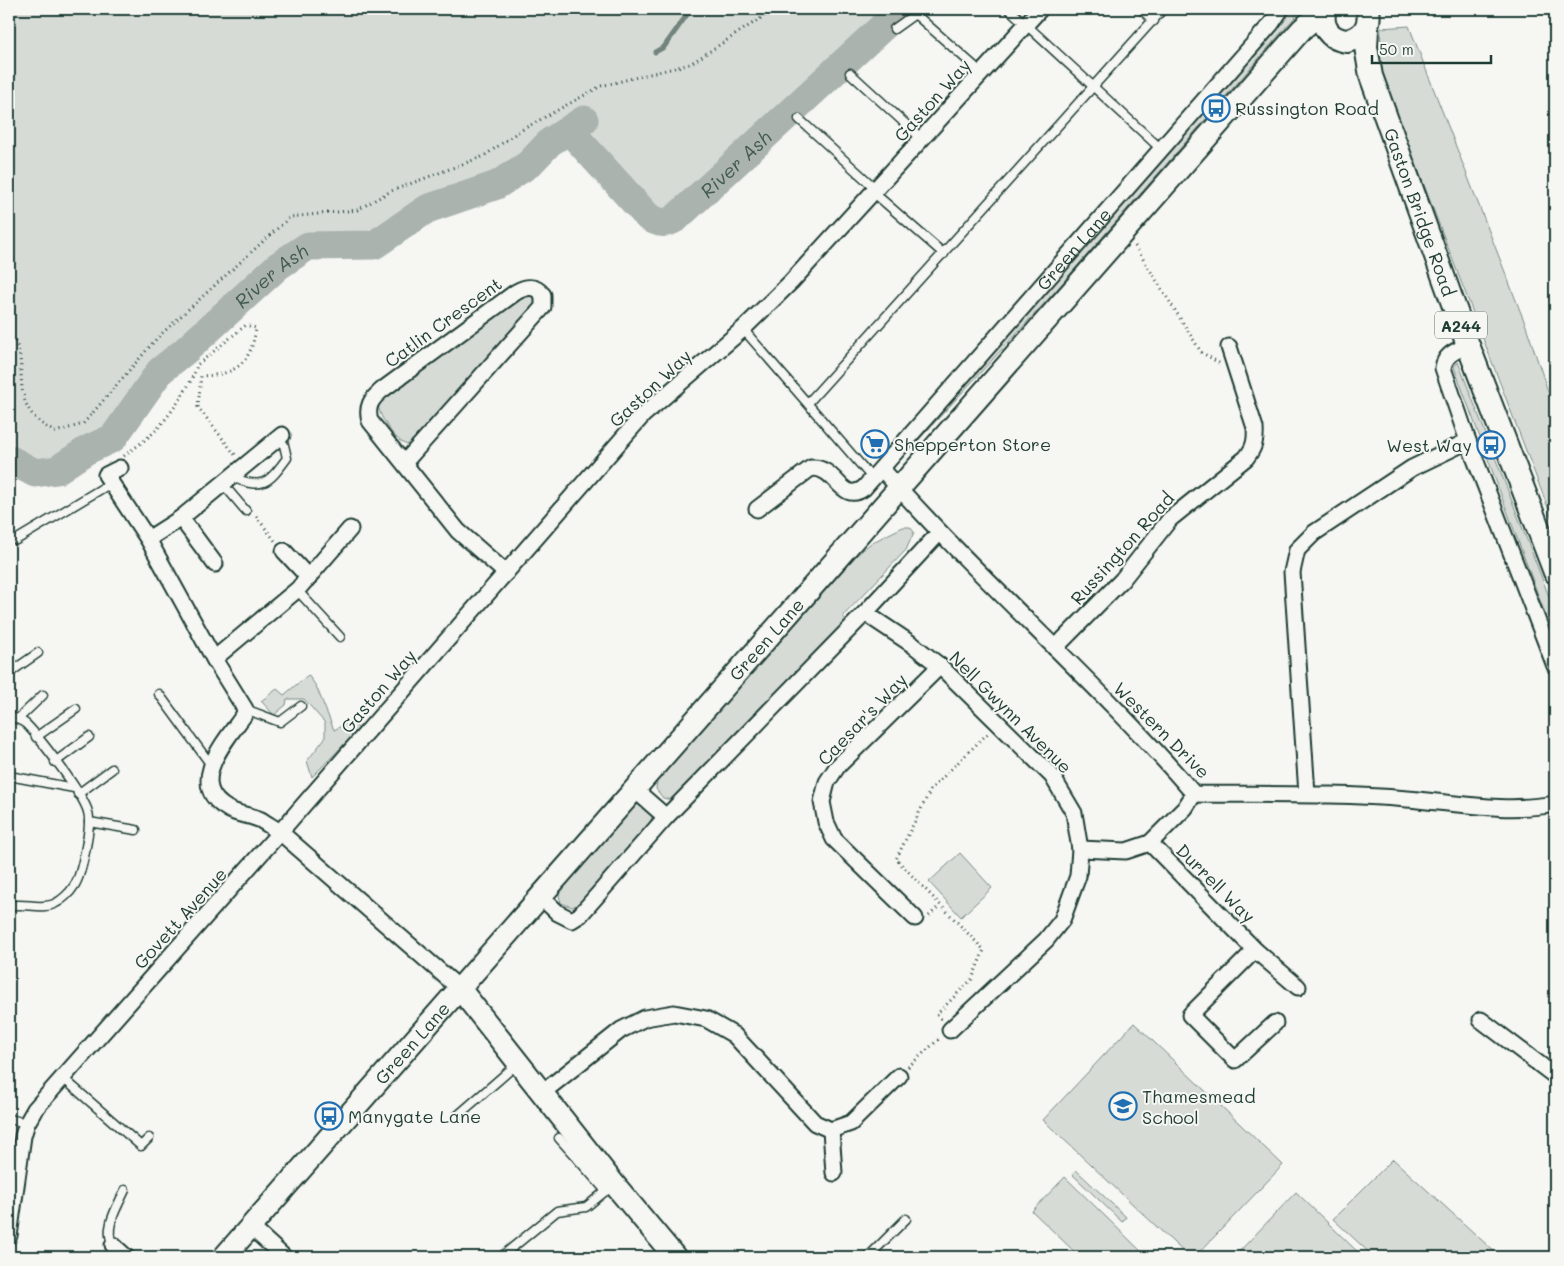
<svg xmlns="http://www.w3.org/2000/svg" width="1564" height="1266" font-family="Mali,sans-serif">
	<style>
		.green { fill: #d6dbd6; stroke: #7a8c85 }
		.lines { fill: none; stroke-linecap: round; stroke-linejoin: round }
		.stream { stroke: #72847d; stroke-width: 5 }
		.river { stroke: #aab3ae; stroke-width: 29 }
		.lane-casing { stroke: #1f3d34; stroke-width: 11 }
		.street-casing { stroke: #1f3d34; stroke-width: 19 }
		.secondary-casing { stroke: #1f3d34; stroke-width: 25 }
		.primary-casing { stroke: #1f3d34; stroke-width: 26 }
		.path { stroke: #1f3d34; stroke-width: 3; stroke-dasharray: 1 4; stroke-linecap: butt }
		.lane { stroke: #f6f6f2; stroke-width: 8 }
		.street { stroke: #f6f6f2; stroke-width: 15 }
		.secondary { stroke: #f6f6f2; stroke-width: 21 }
		.primary { stroke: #f6f6f2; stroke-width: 22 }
		.labels { text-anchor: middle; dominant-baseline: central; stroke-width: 4; stroke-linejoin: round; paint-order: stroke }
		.shield { fill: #f6f6f2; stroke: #60746d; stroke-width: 1 }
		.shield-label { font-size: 16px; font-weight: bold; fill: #1f3d34 }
		.street-label { font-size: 18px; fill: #1f3d34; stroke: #f6f6f2 }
		.poi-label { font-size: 18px; fill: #1f3d34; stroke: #f6f6f2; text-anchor: start }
		.water-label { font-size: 19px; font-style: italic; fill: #425a52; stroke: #f6f6f2 }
	</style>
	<rect width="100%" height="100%" fill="#f6f6f2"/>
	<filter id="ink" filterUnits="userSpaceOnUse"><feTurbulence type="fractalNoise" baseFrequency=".02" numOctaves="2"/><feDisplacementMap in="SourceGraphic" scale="10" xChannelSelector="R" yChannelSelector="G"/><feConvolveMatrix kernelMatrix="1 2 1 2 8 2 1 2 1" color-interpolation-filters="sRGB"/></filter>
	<g filter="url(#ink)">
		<!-- green -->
		<g class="green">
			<path d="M9,9h893l-226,209 -9,5h-8l-7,-10 -68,-76 -12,-9 -22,14 -21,22 -32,21 -70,24 -53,36 -15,2 -15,-9 -38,1 -51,39 -7,15 -63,58 -25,20 -47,67 -22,20 -82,12z"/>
			<path d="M1288,9h14l-251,287 -138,150 -2,-3z"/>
			<path d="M1409,26l117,300 29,86v114l-176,-458 2,-40z"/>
			<path d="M530,292l5,4 2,7 -5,9 -116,130 -7,3c-12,0 -34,-33 -31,-45l145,-106z"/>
			<path d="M1458,362l97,250v29l-101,-274z"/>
			<path d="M903,527h7l4,5 -8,18 -63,66 3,4 -175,180 -8,-2 -7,-9 1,-8 199,-225 15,-13z"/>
			<path d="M308,675l8,11 18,44 17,-9 8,8 -47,48 -5,-16 18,-23v-15l-21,-24h-17l-1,6 -12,10 -13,-14 16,-12 7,6z"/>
			<path d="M640,801l10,8 2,8 -5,13 -64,72 -11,5 -11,-4 -3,-12 74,-88z"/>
			<path d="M960,853l32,35 -31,29 -32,-35z"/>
			<path d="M1134,1023l149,142 -88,92h-6l-146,-137z"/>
			<path d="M1393,1159l105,96 -3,2h-121l-41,-38z"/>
			<path d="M1076,1170l50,47 -4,5 -50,-48z"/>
			<path d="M1065,1177l82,80h-67l-48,-46z"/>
			<path d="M1296,1192l67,65h-129z"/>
		</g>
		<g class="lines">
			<!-- stream -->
			<path class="stream" d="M655,52l9,-5 27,-38"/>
			<!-- river -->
			<g class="river">
				<path id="s1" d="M572,128l6,12 70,77c11,6 17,8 28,1l226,-209"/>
				<path id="s2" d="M9,459l26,14 22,-3 30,-20 26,-12 47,-67 25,-20 93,-85 30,-20 66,-1 53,-36 70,-24 32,-21 21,-22 34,-22"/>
			</g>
			<!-- lane casing -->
			<g class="lane-casing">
				<g id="lane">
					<path d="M1009,9l152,140"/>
					<path d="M1141,9l13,12"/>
					<path d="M894,29l21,-15 67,59"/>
					<path d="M850,73l72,66"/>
					<path d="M799,119l77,70"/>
					<path d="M873,192l71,62"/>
					<path d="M743,329l130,150"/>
					<path d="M808,403l355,-394"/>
					<path d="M232,477c30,13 36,7 55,-19l-3,-13"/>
					<path d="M223,484l23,27"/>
					<path d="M16,540l95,-57"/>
					<path d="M297,590l43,47"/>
					<path d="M9,673l29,-20"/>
					<path d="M159,694l52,71"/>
					<path d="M245,709l35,13 21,-16"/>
					<path d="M9,716c6,2 12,4 17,8 13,13 58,71 62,88 4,12 -6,63 -14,74 -4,7 -13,15 -20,18 -14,6 -30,-2 -45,2"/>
					<path d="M18,719l25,-24"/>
					<path d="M36,737l40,-28"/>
					<path d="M55,762l34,-25"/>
					<path d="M9,776l65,12"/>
					<path d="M78,794l34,-25"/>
					<path d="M89,822l47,8"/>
					<path d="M63,1078l78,68 8,-8"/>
					<path d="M456,1117l61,-53"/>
					<path d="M9,1119l18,4"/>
					<path d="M559,1138l47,53"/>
					<path d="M113,1245c-10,-17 5,-39 12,-55"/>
					<path d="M501,1257l56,-46 29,-4 27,-22"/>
					<path d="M868,1257l38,-38"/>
				</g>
			</g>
			<!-- street casing -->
			<g class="street-casing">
				<g id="street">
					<path d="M1468,345c-12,6 -23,9 -25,23l25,73 87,225"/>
					<path d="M404,463l139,-156v-12c-8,-10 -16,-9 -27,-3l-134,98c-11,9 -16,17 -12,31l88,110 48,42"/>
					<path d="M120,468l-14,7 42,64 66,120 31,50 -1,6c-18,25 -59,70 -16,94 10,6 22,6 33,11 6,4 13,8 19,12l180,157"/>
					<path d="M882,469c99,113 214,211 312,325 71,1 142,-1 213,5 50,4 99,14 148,5"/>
					<path id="s3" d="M757,509l54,-41c26,-2 30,37 53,20l407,-464 10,-15"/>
					<path d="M181,518l34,46"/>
					<path d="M148,539l33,-21 101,-83"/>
					<path d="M284,551l25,27"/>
					<path d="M865,613l48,32 27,21 112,110 22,37 6,36 -2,27 -16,44 -16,20 -96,90"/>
					<path d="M1055,648l67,-68 48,-61 76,-61c8,-10 10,-17 9,-30l-26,-81"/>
					<path d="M214,659l84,-70 52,-60"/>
					<path d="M634,789l32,28"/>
					<path d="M1194,794l-9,14 -35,35 105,107 43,37"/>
					<path d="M1307,794l-15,-222 5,-22 17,-17 98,-65 56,-27"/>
					<path d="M1080,849l46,2 24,-8"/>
					<path d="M540,896l18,17 14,7 8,-5 86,-98 199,-204 74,-80"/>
					<path d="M915,918l-81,-79 -8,-17 -4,-20 5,-20 10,-15 103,-101"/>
					<path d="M1255,950l-65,65 45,45 40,-37"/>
					<path d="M1481,1020l74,56"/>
					<path d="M542,1093l79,-63 24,-12 29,-5 32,6 28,16 81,88 16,7 20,-7 48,-47"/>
					<path d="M831,1130l3,43"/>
					<path d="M251,1227l33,30"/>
					<path d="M9,1236l14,-100 4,-13 8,-14 245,-277 363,-417 100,-86 48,-47 249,-273"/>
					<path d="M113,1245l13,12"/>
				</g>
			</g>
			<!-- secondary casing -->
			<g class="secondary-casing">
				<g id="secondary">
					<path d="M460,989l154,195 61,73"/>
					<path id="s4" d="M224,1257l1078,-1228 22,-19"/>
				</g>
			</g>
			<!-- primary casing -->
			<g class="primary-casing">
				<g id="primary">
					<path d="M1325,9c-5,17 4,30 22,32 17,-4 24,-15 21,-32"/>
					<path id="s5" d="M1367,29l-1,18 5,29 97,269 87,227"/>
				</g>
			</g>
			<!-- path -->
			<g class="path">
				<path d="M1135,246l66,106 18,11"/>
				<path d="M9,333c27,29 -9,70 46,99l28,-8 75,-87 132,-120 67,-7 34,-19 93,-35 34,-24 83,-46 89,-22 85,-55"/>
				<path d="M124,456c10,-8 22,-16 31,-25 13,-13 38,-48 42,-66l49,-40 10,3c-5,35 -19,47 -55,48l-3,31 38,49"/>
				<path d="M256,516l19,25"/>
				<path d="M929,916l10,-10"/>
				<path d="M941,1019l-4,-5 35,-35 12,-29 -88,-91 35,-70 58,-57"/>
				<path d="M908,1067l31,-28"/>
				<path d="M1550,1257l5,-7"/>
			</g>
			<!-- lane -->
			<use href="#lane" class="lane"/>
			<!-- street -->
			<use href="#street" class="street"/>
			<!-- secondary -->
			<use href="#secondary" class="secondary"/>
			<!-- primary -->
			<use href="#primary" class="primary"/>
		</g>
	</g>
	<!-- icons -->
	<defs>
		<g id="bus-ring" transform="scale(1.4375)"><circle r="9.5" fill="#f6f6f2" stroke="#1f6fb2" stroke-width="1.5"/><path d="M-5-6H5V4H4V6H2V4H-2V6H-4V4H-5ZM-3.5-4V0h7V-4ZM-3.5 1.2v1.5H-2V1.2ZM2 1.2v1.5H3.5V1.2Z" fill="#1f6fb2"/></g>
		<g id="supermarket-ring" transform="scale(1.4375)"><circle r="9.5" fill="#f6f6f2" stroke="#1f6fb2" stroke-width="1.5"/><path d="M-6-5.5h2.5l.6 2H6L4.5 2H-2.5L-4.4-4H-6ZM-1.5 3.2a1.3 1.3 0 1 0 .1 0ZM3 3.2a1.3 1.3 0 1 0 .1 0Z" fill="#1f6fb2"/></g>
		<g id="school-ring" transform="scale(1.4375)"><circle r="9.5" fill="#f6f6f2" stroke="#1f6fb2" stroke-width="1.5"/><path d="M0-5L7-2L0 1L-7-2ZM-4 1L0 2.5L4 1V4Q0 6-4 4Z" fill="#1f6fb2"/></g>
	</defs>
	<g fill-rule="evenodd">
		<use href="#bus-ring" x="1216" y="108"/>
		<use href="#supermarket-ring" x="875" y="444"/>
		<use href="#bus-ring" x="1491" y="445"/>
		<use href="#school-ring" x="1123" y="1106"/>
		<use href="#bus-ring" x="329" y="1116"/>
	</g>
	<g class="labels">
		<!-- shield labels -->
		<rect class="shield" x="1435" y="311.5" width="52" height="27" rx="4"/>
		<g class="shield-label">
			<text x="1461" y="325">A244</text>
		</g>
		<!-- street labels -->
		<g class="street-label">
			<text transform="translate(932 100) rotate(-48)">Gaston Way</text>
			<text stroke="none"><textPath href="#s5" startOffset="192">Gaston Bridge Road</textPath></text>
			<text stroke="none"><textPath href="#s3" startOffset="448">Green Lane</textPath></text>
			<text transform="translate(443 322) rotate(-36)">Catlin Crescent</text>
			<text transform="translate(650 388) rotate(-43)">Gaston Way</text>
			<text transform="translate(1122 548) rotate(-48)">Russington Road</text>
			<text stroke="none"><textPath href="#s4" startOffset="822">Green Lane</textPath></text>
			<text transform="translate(378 691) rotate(-49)">Gaston Way</text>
			<text transform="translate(1011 712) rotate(45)">Nell Gwynn Avenue</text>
			<text transform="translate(862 719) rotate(-46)">Caesar's Way</text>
			<text transform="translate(1162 730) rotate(45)">Western Drive</text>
			<text transform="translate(1216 883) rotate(45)">Durrell Way</text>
			<text transform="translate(180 918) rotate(-48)">Govett Avenue</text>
			<text stroke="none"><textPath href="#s4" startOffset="285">Green Lane</textPath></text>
		</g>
		<!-- poi labels -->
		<g class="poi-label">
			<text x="1235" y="108">Russington Road</text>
			<text x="894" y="444">Shepperton Store</text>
			<text x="1472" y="445" text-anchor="end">West Way</text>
			<text x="1142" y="1096">Thamesmead<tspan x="1142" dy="21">School</tspan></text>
			<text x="348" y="1116">Manygate Lane</text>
		</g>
		<!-- water labels -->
		<g class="water-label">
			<text stroke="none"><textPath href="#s1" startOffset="228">River Ash</textPath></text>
			<text stroke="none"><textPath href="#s2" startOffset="345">River Ash</textPath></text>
		</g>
	</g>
	<!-- margin -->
	<rect width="1564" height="1266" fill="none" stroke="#f6f6f2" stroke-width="30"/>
	<rect x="15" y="15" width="1534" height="1236" fill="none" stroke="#1f3d34" stroke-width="2" filter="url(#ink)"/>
	<!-- scale -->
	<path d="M1372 55v8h119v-8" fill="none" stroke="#1f3d34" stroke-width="2.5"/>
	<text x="1379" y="55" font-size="15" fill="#1f3d34" stroke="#f6f6f2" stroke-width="4" paint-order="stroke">50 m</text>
</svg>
